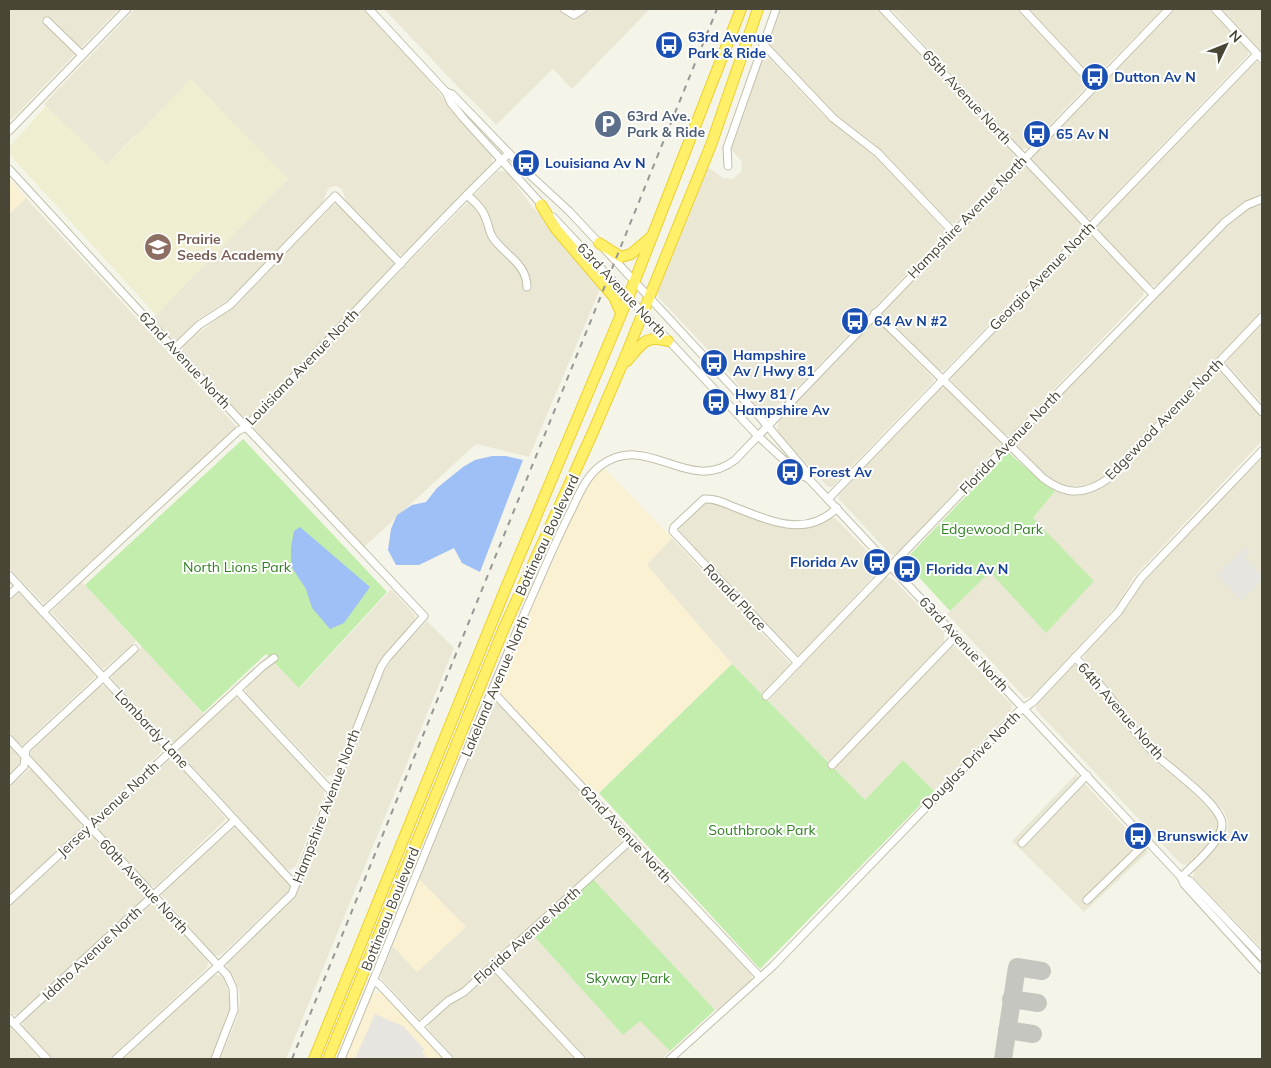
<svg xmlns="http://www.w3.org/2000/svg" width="1271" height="1068" font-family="Mulish,sans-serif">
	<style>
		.residential { fill: #eae8d5 }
		.commercial { fill: #f9f1d1 }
		.education { fill: #f0eed0 }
		.green { fill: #c2edad }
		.parking { fill: #e6e5e0 }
		.water { fill: #9fbff7 }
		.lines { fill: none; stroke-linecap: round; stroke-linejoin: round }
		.taxiway { stroke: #c6c6c0; stroke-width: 18 }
		.minor-casing { stroke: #c2bfa9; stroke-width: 9 }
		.highway-casing { stroke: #ecd02b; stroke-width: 12 }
		.minor { stroke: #fff; stroke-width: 7 }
		.highway { stroke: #ffef69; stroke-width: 10 }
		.rail { stroke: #979797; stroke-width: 2; stroke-dasharray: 6 6; stroke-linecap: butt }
		.labels { text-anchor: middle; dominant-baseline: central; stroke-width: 4; stroke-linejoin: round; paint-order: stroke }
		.transit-label { font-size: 14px; font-weight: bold; fill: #164399; stroke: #fff; text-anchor: start }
		.street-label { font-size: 14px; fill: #494635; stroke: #fff }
		.service-label { font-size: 14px; font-weight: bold; fill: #4e5e75; stroke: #fff; text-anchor: start }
		.education-label { font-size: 14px; font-weight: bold; fill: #785e54; stroke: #fff; text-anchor: start }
		.park-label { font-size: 14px; fill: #318123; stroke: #fff }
	</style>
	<rect width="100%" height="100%" fill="#f5f4e8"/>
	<!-- residential -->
	<g class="residential">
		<path d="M9,9h110l-110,113z"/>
		<path d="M135,9h228l59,63 51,63 19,21v8l-89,91h-4l-53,-54 -4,-12 -6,-3 -6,1 -3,4 -4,11 -93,97 -33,21 -20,20 -5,1 -20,-22 136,-140 -154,-43 -27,29 -63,-61z"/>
		<path d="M384,9h266l-78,80 -19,-20 -57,56 -13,-14 -22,-21z"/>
		<path d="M779,9h99l138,146v5l-61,63h-4l-60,-63 -20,-19 -33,-24 -69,-72 -1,-6z"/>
		<path d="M891,9h126l69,74 1,3 -60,63h-5z"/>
		<path d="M1029,9h134l-69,69z"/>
		<path d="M1174,9h35l40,42 -1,4 -157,164 -4,-1 -55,-58 -1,-4z"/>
		<path d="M1221,9h41v44z"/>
		<path d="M766,57l3,1 52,55 58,47 66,71v3l-144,150 -32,29h-6l-6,-4 -29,-38 -69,-73 -1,-6 50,-125 15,11 9,1 9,-7 1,-10 -12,-14 33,-90z"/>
		<path d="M1254,62l6,1 2,3v128l-20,9 -17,13 -67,68 -4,2 -6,-2 -50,-55 -1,-5z"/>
		<path d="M1022,166h4l55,58v5l-136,141 -5,1 -56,-56 -1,-3z"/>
		<path d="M500,171l6,1 4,4 23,32 11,10 57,69 -72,170 -53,-13 -112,103 -109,-117 -1,-3 121,-130 122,-125z"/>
		<path d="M26,198l210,228 -2,4 -190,174 -35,-36v-354z"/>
		<path d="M334,204h3l56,57 1,4 -145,153h-5l-61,-66v-7l56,-43z"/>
		<path d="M1262,204v107l-158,165 -7,5 -11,4 -13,1 -13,-1 -11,-6 -33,-32v-6l216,-220 10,-10z"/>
		<path d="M1090,235l54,55 -1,6 -133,139h-5l-54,-54v-5l136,-140z"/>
		<path d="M874,321h4l56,58 -1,3 -101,105h-3l-2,-1 -47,-52 -3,-5 1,-6 1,-4z"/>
		<path d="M1262,323v80l-35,-39 -1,-3z"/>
		<path d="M1216,371l4,1 42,46v23l-129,137 -14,25 -87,94 -7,1 -78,-84 43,-43 57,62 -14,-115 22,-27 21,5 11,-2 14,-5 11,-9z"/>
		<path d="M941,387l5,1 54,54v2l-103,110 -4,1 -3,-1 -51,-55 -1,-4 1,-3z"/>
		<path d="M1262,456v493l-69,-72 1,-6 27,-29 6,-8 1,-12 -4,-11 -32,-32 -20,-15 -33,-33 -26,-37 -28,-33 -1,-4 2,-5 42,-46 11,-18 24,-28z"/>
		<path d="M704,503h6l58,21 14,2 29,1 20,-9h4l45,46 1,4 -80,86 -2,2 -3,-1 -117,-123v-7z"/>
		<path d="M672,538l118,125 -1,4 -27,28 -30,-31 -86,-99z"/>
		<path d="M886,577l7,2 51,53v10l-115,121 -61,-62z"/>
		<path d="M82,582l54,59 -31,27h-3l-51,-56z"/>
		<path d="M391,589l24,26v6l-28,30 -9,15 -45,109 -7,2 -80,-84v-6l28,-25 26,26z"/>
		<path d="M19,593l75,81 1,3 -71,67 -2,1 -2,-1 -11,-12v-131z"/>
		<path d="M427,621l27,27 -168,411h-66l17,-41 3,-15 -1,-14 -5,-12 -7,-9v-8l69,-64 8,-25 77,-194 13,-21z"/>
		<path d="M142,646l62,69 -29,27h-5l-59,-63 2,-5z"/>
		<path d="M950,646l6,1 56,58 -1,6 -77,80 -31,-31 -38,40 -31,-32z"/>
		<path d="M1076,665l20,22 44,58 17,18 31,25 26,26 5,13 -4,9 -28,29 -6,-1 -144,-153 -1,-4 1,-4 34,-37z"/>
		<path d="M100,686h5l57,62 1,2 -70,67 -3,1 -5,-2 -55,-61 1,-4z"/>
		<path d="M236,698l4,1 84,91v6l-28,70 -6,4 -4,-1 -107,-117 1,-3 53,-50z"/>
		<path d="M494,703h4l127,135 -163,152 -16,7 -23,21 -4,1 -39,-42 13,-31 24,26 49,-45 -47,-48 71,-174z"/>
		<path d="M9,745l13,16 -13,14z"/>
		<path d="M168,760l7,1 51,58 -71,68 -4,-1 -52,-56 -1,-5z"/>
		<path d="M30,769h2l48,53 1,4 -1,4 -71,65v-108z"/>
		<path d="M1076,774l72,78 -64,60 -72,-71z"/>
		<path d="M235,827l54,57 1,3 -1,4 -67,63 -4,2 -4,-1 -53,-60 2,-4z"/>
		<path d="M89,834l3,2 51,56 1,6 -125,117h-6l-4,-4v-104z"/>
		<path d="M632,845l119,127 1,7 -32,30 -5,1 -122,-131 36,-33z"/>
		<path d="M155,904l53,57 -1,7 -98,91h-56l-30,-32v-7l127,-115z"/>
		<path d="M533,935l90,100 17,-15 30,31 -8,8h-75l-84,-89v-7z"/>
		<path d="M494,973l3,2 79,84h-121l-27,-30v-5l22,-19 15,-8 25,-23z"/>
		<path d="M217,975l4,1 3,3 7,21v8l-21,51h-87l89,-83z"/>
		<path d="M9,1024l32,35h-32z"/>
	</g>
	<!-- commercial -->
	<g class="commercial">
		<path d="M9,179l17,19 -17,16z"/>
		<path d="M603,467l69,71 -25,27 85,99 -136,131 -97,-103 -1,-7 87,-196 8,-13z"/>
		<path d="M419,879l47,48 -49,45 -24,-26z"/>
		<path d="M380,992l4,1 60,66h-99l27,-64z"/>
	</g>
	<!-- education -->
	<path class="education" d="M191,79l97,100 -132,136 -147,-161v-7l37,-41 61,59z"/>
	<!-- green -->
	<g class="green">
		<path d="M243,439l144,153 -88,96 -33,-34 -63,59 -118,-128z"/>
		<path d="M1008,452l36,32 11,7 -22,27 61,63 -48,52 -56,-61 -40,39 -46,-50z"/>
		<path d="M732,664l133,136 38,-40 31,31 -174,178 -161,-176z"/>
		<path d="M593,879l122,131 -45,41 -30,-30 -17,14 -90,-100z"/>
	</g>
	<!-- parking -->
	<g class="parking">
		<path d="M1245,548l5,4 -5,5 17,19v4l-21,20 -24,-26z"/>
		<path d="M375,1014l28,12 21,23 -2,3 4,4 -4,3h-67z"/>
	</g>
	<!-- water -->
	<g class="water">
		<path d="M492,456h14l17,4 -43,112 -18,-9 -8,-15 -35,17h-23l-8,-15 3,-21 6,-14 15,-10 14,-3 11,-14 26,-21 12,-7z"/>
		<path d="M300,527l70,60 -26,36 -14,6 -18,-21 -6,-19 -15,-23v-19l3,-16z"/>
	</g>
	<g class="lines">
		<!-- taxiway -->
		<g class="taxiway">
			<path d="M1011,999l27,4"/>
			<path d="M1007,1030l26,4"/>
			<path d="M1003,1059l14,-92 25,4"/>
		</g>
		<!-- minor casing -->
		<g class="minor-casing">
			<g id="minor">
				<path d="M369,9l77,83 5,11 14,17 79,87"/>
				<path d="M564,9l10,6 9,-6"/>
				<path d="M883,9l270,285"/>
				<path d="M1023,9l71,76"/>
				<path d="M1215,9l47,50"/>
				<path d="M47,21l35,34"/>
				<path d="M763,44l70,74 45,35 75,79"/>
				<path d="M446,92l6,2 78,81 39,36 30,32 160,173 46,54 3,8 373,399 9,4 72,76"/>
				<path d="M9,131l118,-122"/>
				<path d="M728,166l-1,-18 49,-139"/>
				<path d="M9,169l237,258 178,189 -37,42 -6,9 -89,227 -74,72 -102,93"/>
				<path d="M467,195c8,7 16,14 19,24 3,7 3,13 7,19 12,17 34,26 34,49"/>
				<path d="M553,217l205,219 42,39 8,3"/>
				<path d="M875,313l168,165c23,18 43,17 66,0l153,-161"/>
				<path d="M174,349l25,-24 31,-20 105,-109 66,68"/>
				<path d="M1219,363l43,49"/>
				<path d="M828,499l429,-445"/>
				<path d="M9,575l285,309"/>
				<path d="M9,595l10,-9"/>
				<path d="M43,612l195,-181 8,-4c88,-91 172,-186 263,-274"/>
				<path d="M1075,657c13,14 26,28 37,43 14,19 28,40 45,56 15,14 64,49 65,68 1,16 -29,42 -41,53"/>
				<path d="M798,663l-125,-132 1,-4 30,-28c11,-1 20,4 30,8 35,13 71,32 103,1"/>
				<path d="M237,690l94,101"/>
				<path d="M492,691l268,286"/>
				<path d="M766,696l242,-252 217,-222 22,-17 15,-6"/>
				<path d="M9,739l218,236 6,13 1,22 -19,49"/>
				<path d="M832,765l124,-129"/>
				<path d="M9,781l15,-15 2,-17 108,-100"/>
				<path d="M1022,843l65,-68"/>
				<path d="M1181,877l3,7 78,86"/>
				<path d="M1087,900l61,-59"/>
				<path d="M9,901l254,-235 11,-8"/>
				<path d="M494,966l87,93"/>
				<path d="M373,981l6,3 70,75"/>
				<path d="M9,1018l38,41"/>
				<path d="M14,1024l221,-204"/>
				<path d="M419,1027l29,-26 16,-9 168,-153"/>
				<path d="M341,1059c63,-152 123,-305 188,-456 14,-31 27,-63 43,-94 7,-15 14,-32 28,-43 48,-36 88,30 135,-6l434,-451"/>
				<path d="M670,1059l103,-93 245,-254 15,-10 85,-90 23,-34 121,-127"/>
			</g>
		</g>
		<!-- highway casing -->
		<g class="highway-casing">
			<g id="highway">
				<path d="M541,205l15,24 58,68 7,16"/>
				<path d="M599,243l22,14 10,-3 20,-17"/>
				<path d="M627,361c14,-16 18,-27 41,-20"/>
				<path d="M314,1059l191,-469 123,-292 113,-289"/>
				<path d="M328,1059l176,-431 89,-196 28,-65 90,-222 47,-136"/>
			</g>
		</g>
		<!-- minor -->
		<use href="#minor" class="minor"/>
		<!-- highway -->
		<use href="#highway" class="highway"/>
		<!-- rail -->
		<path class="rail" d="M292,1059l425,-1050"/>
	</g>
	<!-- icons -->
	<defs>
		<g id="bus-disc" transform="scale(1.4375)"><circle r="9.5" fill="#1a4fb4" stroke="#fff"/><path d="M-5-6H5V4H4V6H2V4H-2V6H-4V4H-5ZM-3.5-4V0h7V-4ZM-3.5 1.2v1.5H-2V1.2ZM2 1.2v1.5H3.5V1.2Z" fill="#fff"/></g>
		<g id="parking-disc" transform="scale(1.4375)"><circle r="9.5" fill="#5c6f8a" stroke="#fff"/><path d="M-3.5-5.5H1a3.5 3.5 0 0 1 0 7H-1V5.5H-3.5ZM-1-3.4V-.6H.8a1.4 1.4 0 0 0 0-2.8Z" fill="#fff"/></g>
		<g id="school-disc" transform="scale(1.4375)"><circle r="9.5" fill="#8d6e63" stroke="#fff"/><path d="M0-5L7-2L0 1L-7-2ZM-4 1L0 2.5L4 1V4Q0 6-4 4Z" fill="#fff"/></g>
	</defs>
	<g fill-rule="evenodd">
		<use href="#bus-disc" x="669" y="45"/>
		<use href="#bus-disc" x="1095" y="77"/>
		<use href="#parking-disc" x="608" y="124"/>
		<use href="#bus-disc" x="1037" y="134"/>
		<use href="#bus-disc" x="526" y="163"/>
		<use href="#school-disc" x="158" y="247"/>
		<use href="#bus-disc" x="855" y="321"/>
		<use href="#bus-disc" x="714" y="363"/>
		<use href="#bus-disc" x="716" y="402"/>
		<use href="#bus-disc" x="790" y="472"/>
		<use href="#bus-disc" x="877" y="562"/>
		<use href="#bus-disc" x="907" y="569"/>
		<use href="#bus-disc" x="1138" y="836"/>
	</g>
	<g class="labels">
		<!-- transit labels -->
		<g class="transit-label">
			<text x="688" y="37">63rd Avenue<tspan x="688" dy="16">Park &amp; Ride</tspan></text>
			<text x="1114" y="77">Dutton Av N</text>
			<text x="1056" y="134">65 Av N</text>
			<text x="545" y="163">Louisiana Av N</text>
			<text x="874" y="321">64 Av N #2</text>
			<text x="733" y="355">Hampshire<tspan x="733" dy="16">Av / Hwy 81</tspan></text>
			<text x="735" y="394">Hwy 81 /<tspan x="735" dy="16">Hampshire Av</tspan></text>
			<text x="809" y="472">Forest Av</text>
			<text x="858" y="562" text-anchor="end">Florida Av</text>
			<text x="926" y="569">Florida Av N</text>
			<text x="1157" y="836">Brunswick Av</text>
		</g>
		<!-- street labels -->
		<g class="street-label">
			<text transform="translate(967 97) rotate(47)">65th Avenue North</text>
			<text transform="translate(967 217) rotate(-46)">Hampshire Avenue North</text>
			<text transform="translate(1042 276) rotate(-46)">Georgia Avenue North</text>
			<text transform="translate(622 290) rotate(47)">63rd Avenue North</text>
			<text transform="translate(185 360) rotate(47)">62nd Avenue North</text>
			<text transform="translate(302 367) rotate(-46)">Louisiana Avenue North</text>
			<text transform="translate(1164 419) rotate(-46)">Edgewood Avenue North</text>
			<text transform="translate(1010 442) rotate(-46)">Florida Avenue North</text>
			<text transform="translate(547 535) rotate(-65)">Bottineau Boulevard</text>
			<text transform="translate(735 597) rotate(47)">Ronald Place</text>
			<text transform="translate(964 644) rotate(47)">63rd Avenue North</text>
			<text transform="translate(495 686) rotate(-67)">Lakeland Avenue North</text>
			<text transform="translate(1121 711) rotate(49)">64th Avenue North</text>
			<text transform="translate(152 729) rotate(47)">Lombardy Lane</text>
			<text transform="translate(971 760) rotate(-45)">Douglas Drive North</text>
			<text transform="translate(326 806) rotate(-69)">Hampshire Avenue North</text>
			<text transform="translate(108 809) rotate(-43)">Jersey Avenue North</text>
			<text transform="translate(626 834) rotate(47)">62nd Avenue North</text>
			<text transform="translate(144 886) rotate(47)">60th Avenue North</text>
			<text transform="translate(390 909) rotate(-68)">Bottineau Boulevard</text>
			<text transform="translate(527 935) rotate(-42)">Florida Avenue North</text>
			<text transform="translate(92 953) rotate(-43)">Idaho Avenue North</text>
		</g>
		<!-- service labels -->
		<g class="service-label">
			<text x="627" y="116">63rd Ave.<tspan x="627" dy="16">Park &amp; Ride</tspan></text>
		</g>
		<!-- education labels -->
		<g class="education-label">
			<text x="177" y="239">Prairie<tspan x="177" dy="16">Seeds Academy</tspan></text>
		</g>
		<!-- park labels -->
		<g class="park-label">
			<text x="992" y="529">Edgewood Park</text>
			<text x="237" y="567">North Lions Park</text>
			<text x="762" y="830">Southbrook Park</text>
			<text x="628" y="978">Skyway Park</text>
		</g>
	</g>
	<!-- border -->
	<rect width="1271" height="1068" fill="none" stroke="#494635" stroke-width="20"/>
	<!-- north arrow -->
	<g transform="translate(1226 45) rotate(47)" stroke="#ffffff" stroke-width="4" paint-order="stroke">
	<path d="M0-4L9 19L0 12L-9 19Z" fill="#494635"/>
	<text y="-8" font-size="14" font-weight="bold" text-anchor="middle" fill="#494635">N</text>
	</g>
</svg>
